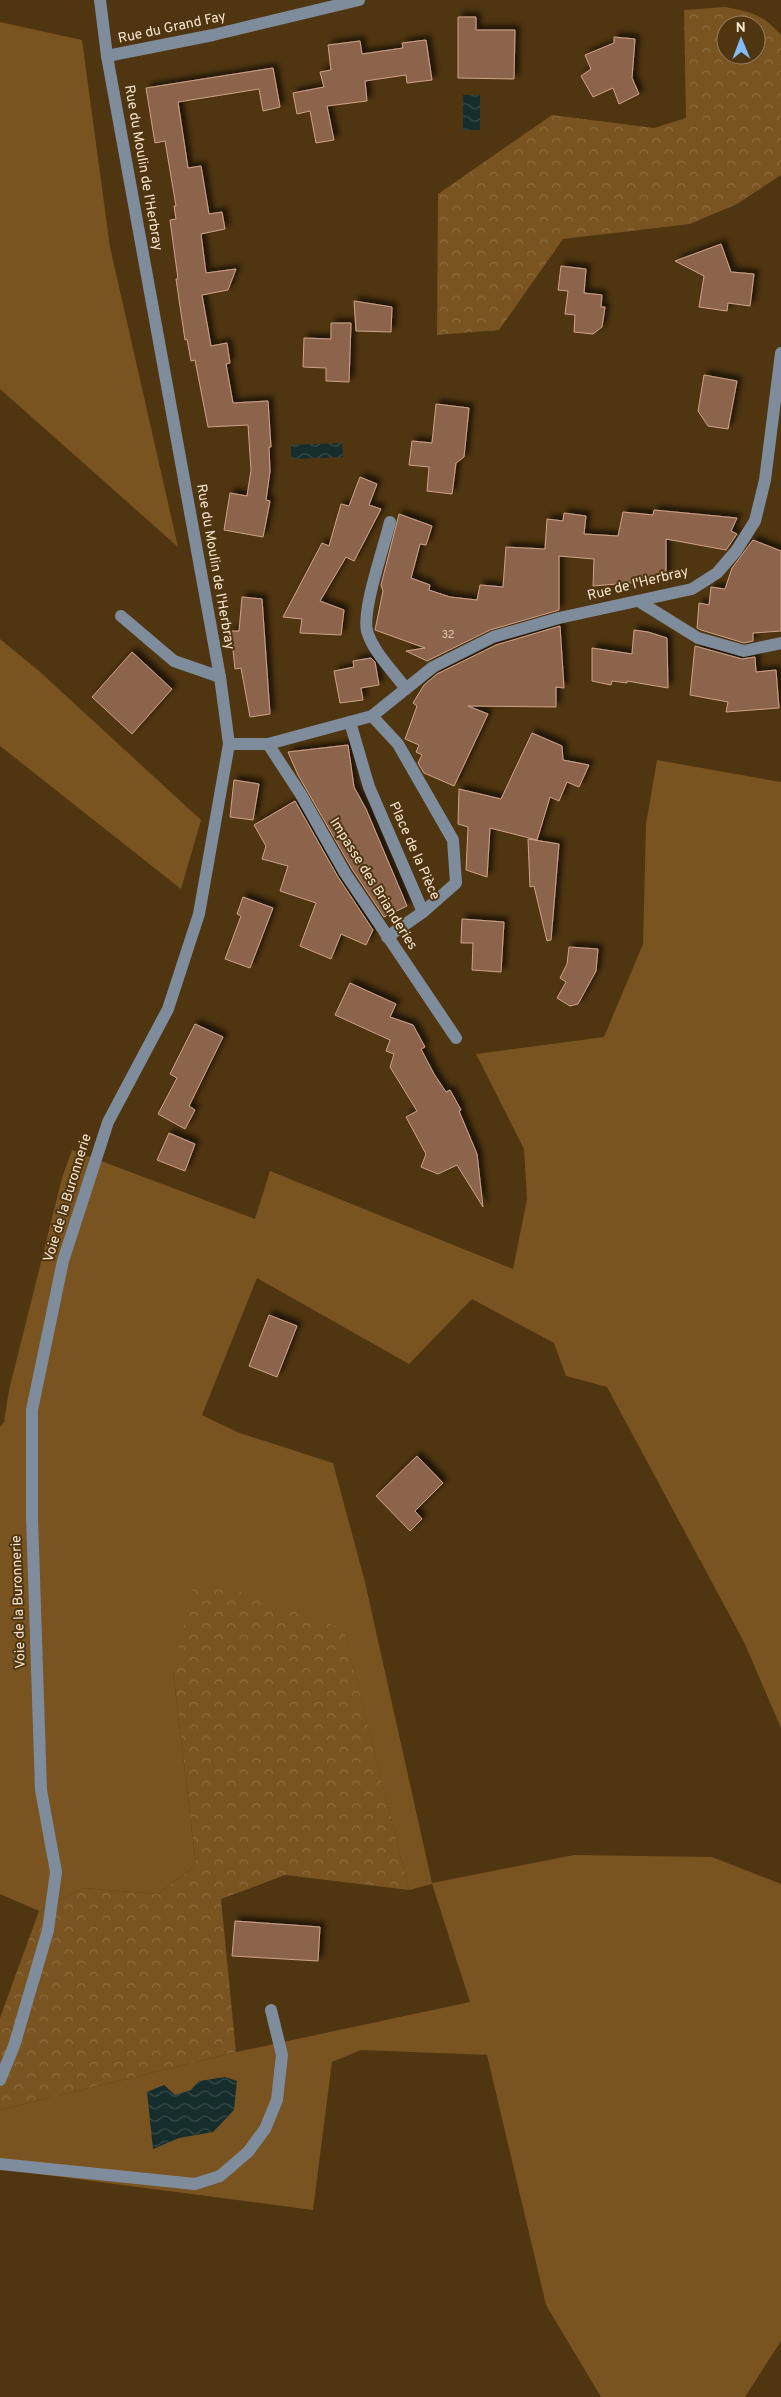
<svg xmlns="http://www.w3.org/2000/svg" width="781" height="2397" font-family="Overpass,sans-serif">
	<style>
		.grass { fill: #795320 }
		.forest { fill: url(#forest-crowns); fill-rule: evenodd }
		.water { fill: url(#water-waves) }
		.building { fill: #8c644c; stroke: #cea289; filter: url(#shadow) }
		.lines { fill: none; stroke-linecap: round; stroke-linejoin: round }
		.minor { stroke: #7e8c9c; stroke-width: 12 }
		.labels { text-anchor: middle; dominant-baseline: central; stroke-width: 4; stroke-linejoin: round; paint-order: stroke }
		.number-label { font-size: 11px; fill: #ddc6b2 }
		.street-label { font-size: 14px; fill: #f8e7d4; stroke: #4f3510 }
	</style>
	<defs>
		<pattern id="forest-crowns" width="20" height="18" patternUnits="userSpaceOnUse" patternTransform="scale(1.25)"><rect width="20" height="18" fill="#795320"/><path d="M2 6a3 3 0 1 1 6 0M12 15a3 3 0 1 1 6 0" fill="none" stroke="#8d6c40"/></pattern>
		<pattern id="water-waves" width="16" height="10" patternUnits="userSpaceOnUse" patternTransform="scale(1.25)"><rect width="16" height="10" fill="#152d2c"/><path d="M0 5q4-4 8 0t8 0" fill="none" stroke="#384b4a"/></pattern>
		<filter id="shadow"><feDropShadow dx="4.5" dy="-4.5" stdDeviation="2.5" flood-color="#0009"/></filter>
	</defs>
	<rect width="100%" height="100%" fill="#4f3510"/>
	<!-- grass -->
	<g class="grass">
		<path d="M0,22l82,18 28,207 68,300 -178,-158z"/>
		<path d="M0,639l39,32 162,149 -20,69 -181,-143z"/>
		<path d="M657,760l124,22v946l-37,-86 -137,-255 -41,-11 -12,-33 -82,-44 -63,65 -152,-86 -55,137 35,17 96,31 32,119 67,301 142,-28 138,2 69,27v457l-36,56h-144l-55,-92 -59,-250 -126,-5 -29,12 -19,148 -313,-41v-59l236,-58 234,-50 -38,-118 -23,6 -65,-260 -171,41 23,194 -38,29 -75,-6 -44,23 -39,-17v-467l4,-5 5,-32 53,-212 10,-28 183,69 15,-48 243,98 14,-70 -3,-50 -48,-95 128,-17 39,-93 3,-120z"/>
	</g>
	<!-- forest -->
	<g class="forest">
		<path d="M725,7c26,5 37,7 56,28v140l-44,29 -47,20 -127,15 -64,91 -62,5 1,-141 114,-79 102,13 32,-10 -2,-108zM726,25h30v30h-30z"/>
		<path d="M224,1586l120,43 65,261 -124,-15 -64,24 15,153 -236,58v-92l39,-107 44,-23 75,6 38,-29 -23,-194 20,-83z"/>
	</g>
	<!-- water -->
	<g class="water">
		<rect x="463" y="95" width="17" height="35"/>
		<path d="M342,443l1,14 -52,2v-14z"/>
		<path d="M225,2077l12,4 -3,29 -21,22 -34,6 -26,11 -6,-57 17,-7 11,10 16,-5 8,-9z"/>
	</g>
	<!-- building -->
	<g class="building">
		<path d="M458,17h18v13h39l-1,49 -56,-1z"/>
		<path d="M614,37l21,2 -3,39 7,16 -20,10 -6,-16 -20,9 -12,-21 10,-7 -6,-14 29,-12z"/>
		<path d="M426,40l6,40 -25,3 -1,-8 -41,6 2,20 -40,5 7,34 -18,3 -6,-32 -13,3 -4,-21 31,-6 -4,-15 11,-2 -3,-25 32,-4 2,13 41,-6 -1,-5z"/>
		<path d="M273,68l7,39 -17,4 -4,-22 -81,13 10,66 13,-2 8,48 13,-2 3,17 -24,5 5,39 30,-4 -8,21 -26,5 9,51 16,-3 3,20 -4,1 7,39 35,-2 3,46h-2l1,24 -4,29 4,1 -7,36 -39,-7 6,-37 17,3 4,-26 -3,-45 -40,2 -13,-67 -4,1 -4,-22 -2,1 -9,-61h2l-8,-59 6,-1 -2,-13h2l-11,-65 -10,2 -9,-55z"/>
		<path d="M721,244l10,28 23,2 -4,32 -22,-3 -1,8 -28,-4 5,-31 -29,-15z"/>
		<path d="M561,266l25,3 -2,24 18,2 -1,12h4l-3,20 -9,7 -19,-2 1,-17 -10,-1 3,-23 -10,-1z"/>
		<path d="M354,301l38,6 -1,25 -35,-1z"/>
		<path d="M331,323h20l-2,59 -23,-1v-13l-23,-1 1,-29 27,1z"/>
		<path d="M704,375l33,6 -9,48 -20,-3 -10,-15z"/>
		<path d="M436,404l33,4 -5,49 -8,6 -4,31 -25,-3 2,-24 -20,-2 3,-24 20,2z"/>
		<path d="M360,477l17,7 -8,21 12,4 -27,52 -8,-4 -26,44 24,9 -3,25 -41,-2 2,-14 -19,-2 39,-74 7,3 12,-42 8,2z"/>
		<path d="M654,510l83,8 -6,13 6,3 -11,16 -60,-11v40l-12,2 -61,5 1,-27 -35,-3v54l-69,20 -63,31 -21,-10 19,-3 -50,-18 8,-39 -2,-6 18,-71 33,12 -6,19 -6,-1 -9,34 19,7 -1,5 21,7 27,3 3,-15 23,2 3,-40 39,2 2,-30 16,2 1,-8 22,3 -2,18 34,2 5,-24 30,3z"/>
		<path d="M753,540l28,11v80l-28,2v8l-9,2 -43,-13 -4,-2 2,-25 10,2 2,-18 14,2 7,-21z"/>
		<path d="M242,597l20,2 8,115 -20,3 -9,-49 -6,1 -4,-38h8z"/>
		<path d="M560,626l4,62 -8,-1v20l-88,-1 20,8 -34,72 -30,-13 -6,-10 4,-8 -6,-3 3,-7 -14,-6 12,-33 -4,-3 11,-18 13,-11 59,-29z"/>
		<path d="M634,630l14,2 19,6 1,50 -41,-7v2l-15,-2 -1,4 -19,-4v-33l40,6z"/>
		<path d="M695,646l47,13 13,-2 1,15 20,-2 3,38 -53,4 2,-10 -38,-7z"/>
		<path d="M132,652l40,37 -40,45 -40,-37z"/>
		<path d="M371,658l4,4 4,23 -18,3 2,12 -23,3 -6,-32 20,-4 -1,-6z"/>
		<path d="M532,733l30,13 1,14 26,5 -10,22 -12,-5 -8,19 -9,-4 -13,43 -47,-12 -3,49 -21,-7 2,-43 -10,-3 1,-35 42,10z"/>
		<path d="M348,745l6,42 12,22 41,97 -23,11 -32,-48 -54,-94 -10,-23z"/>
		<path d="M234,780l25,4 -6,36 -23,-3z"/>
		<path d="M295,801l43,76 35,53 -7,15 -25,-11 -10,25 -31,-13 16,-43 -36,-12 8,-25 -26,-7 4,-13 -12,-21z"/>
		<path d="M528,839l31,5 -8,96 -4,1 -13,-55 -4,1z"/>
		<path d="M243,897l30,11 -23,60 -25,-9 16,-43 -4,-2z"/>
		<path d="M462,919l42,3 -3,50 -29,-2 1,-27h-12z"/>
		<path d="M569,947l29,2 -2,22 -18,33 -8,2 -13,-8 9,-16 -6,-4 7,-14z"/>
		<path d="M350,983l46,21 -6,13 23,8 12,22 -4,2 13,25 12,18 4,-2 11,20 -2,1 18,43 6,53 -26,-42 -19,9 -17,-7 5,-13 -20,-37 11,-6 -27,-44 4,-13 -8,-3 4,-11 -55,-25z"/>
		<path d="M195,1024l28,13 -34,69 6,4 -10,19 -27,-15 19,-36 -7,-4z"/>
		<path d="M169,1133l26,11 -10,27 -28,-11z"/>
		<path d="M269,1315l28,11 -20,51 -28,-11z"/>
		<path d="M417,1456l26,27 -28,28 7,8 -12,12 -34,-35z"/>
		<path d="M235,1921l85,6 -2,34 -86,-5z"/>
	</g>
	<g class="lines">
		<!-- minor -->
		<g class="minor">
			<path d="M107,56l106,-21 146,-35"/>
			<path d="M390,522c-6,25 -28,87 -23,109 6,21 27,41 39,58"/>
			<path d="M640,602l58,36 46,13 37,-8"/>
			<path d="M121,616l53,45 46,16"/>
			<path d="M350,722l19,65 54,125 33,-29 -3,-43 -55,-96 -26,-28"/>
			<path d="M229,744h39l104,-28 61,-49 60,-30 66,-19 133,-29 25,-16 19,-22 19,-30 10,-41 16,-127"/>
			<path d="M268,744l32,49 45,80 111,165"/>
			<path d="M387,937l36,-25"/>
			<path d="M0,2080l14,-34 34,-116 8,-58 -15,-82 -9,-273v-107l31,-149 45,-139 60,-113 31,-95 30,-170 -9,-67 -113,-621 -7,-56"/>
			<path d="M0,2164l195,20 25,-8 28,-24 17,-23 12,-29 5,-45 -11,-45"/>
		</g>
	</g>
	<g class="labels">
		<!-- number labels -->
		<g class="number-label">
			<text x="448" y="635">32</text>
		</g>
		<!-- street labels -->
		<g class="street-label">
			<text transform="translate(172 28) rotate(-12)">Rue du Grand Fay</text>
			<text transform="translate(143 168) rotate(80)">Rue du Moulin de l'Herbray</text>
			<text transform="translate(215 567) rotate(80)">Rue du Moulin de l'Herbray</text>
			<text transform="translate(638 584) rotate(-14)">Rue de l'Herbray</text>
			<text transform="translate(414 851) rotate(66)">Place de la Pièce</text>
			<text transform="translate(373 884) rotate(58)">Impasse des Brianderies</text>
			<text transform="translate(68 1198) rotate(-73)">Voie de la Buronnerie</text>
			<text transform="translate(19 1602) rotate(-92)">Voie de la Buronnerie</text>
		</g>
	</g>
	<!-- north arrow -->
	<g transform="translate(741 40) rotate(359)"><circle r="24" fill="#4f3510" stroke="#937c5e"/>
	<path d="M0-4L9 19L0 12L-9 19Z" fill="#82bcfa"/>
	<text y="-8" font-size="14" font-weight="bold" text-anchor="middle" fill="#f8e7d4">N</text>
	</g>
</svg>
